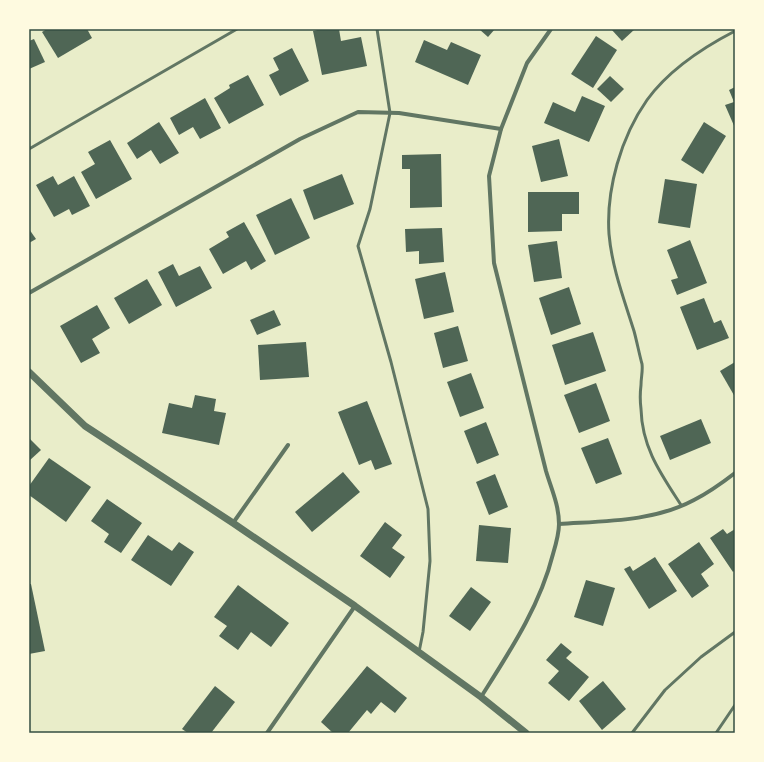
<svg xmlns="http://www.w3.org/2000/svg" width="764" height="762" font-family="'Open Sans',sans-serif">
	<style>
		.building { fill: #4f6655 }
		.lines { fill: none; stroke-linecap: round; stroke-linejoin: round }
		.service { stroke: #617663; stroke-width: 3 }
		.minor { stroke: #617663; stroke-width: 4 }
		.tertiary { stroke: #617663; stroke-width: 7 }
		.neatline { fill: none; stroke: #344e41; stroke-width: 1.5 }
	</style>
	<rect width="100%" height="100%" fill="#e9edc9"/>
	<!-- building -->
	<g class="building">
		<path d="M47,29h40l5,9 -34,20 -16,-26z"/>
		<path d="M322,29h17l2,12 20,-4 6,29 -45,9 -9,-44z"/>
		<path d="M479,29h16l-7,8z"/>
		<path d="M611,29h24l-13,12z"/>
		<path d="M596,36l21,14 -24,38 -22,-14z"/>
		<path d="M34,39l11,23 -16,7v-28z"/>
		<path d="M424,40l23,10 4,-8 30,13 -13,30 -53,-23z"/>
		<path d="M292,48l17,33 -29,15 -11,-21 10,-5 -6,-12z"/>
		<path d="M248,75l16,30 -35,19 -15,-26 16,-10 -1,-3z"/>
		<path d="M610,76l14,13 -13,13 -14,-13z"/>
		<path d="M735,87v41l-10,-23 9,-3 -5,-12z"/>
		<path d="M582,96l23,10 -16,36 -45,-19 9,-21 22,10z"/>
		<path d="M205,98l16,30 -21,11 -7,-12 -14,8 -9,-17z"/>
		<path d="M159,122l20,31 -19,11 -9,-14 -14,9 -10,-16z"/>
		<path d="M704,122l22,14 -23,38 -22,-14z"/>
		<path d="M559,139l9,37 -27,6 -9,-36z"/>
		<path d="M110,140l22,39 -36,20 -15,-27 14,-8 -7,-12z"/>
		<path d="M441,154l1,53 -32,1v-39h-8v-14z"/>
		<path d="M342,174l12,30 -40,16 -11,-30z"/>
		<path d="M53,176l5,9 16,-9 16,30 -18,9 -3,-6 -15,8 -18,-32z"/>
		<path d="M665,179l32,5 -7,44 -32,-5z"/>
		<path d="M528,192h51v22h-17v17l-34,1z"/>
		<path d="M291,198l19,40 -35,17 -19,-40z"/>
		<path d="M244,222l22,39 -15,9 -5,-9 -23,13 -14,-25 20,-12 -3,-5z"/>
		<path d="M442,228l2,34 -25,2v-13l-13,1 -1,-23z"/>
		<path d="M29,229l7,10 -7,4z"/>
		<path d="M690,240l17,43 -30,12 -6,-15 7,-2 -11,-28z"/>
		<path d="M557,241l5,37 -28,4 -6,-37z"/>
		<path d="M173,264l6,12 21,-10 12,22 -36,19 -18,-35z"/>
		<path d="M445,272l9,40 -30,7 -9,-40z"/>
		<path d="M147,279l15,26 -33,19 -15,-26z"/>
		<path d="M569,287l12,37 -30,11 -12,-37z"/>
		<path d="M704,298l10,25 7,-3 8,18 -32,12 -17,-43z"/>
		<path d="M97,305l13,23 -18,11 8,14 -19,10 -21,-37z"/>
		<path d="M274,310l7,15 -24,10 -7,-15z"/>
		<path d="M458,326l10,35 -25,7 -9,-35z"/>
		<path d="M593,332l13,39 -41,14 -13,-40z"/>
		<path d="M306,342l3,35 -49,3 -2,-35z"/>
		<path d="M735,362v35l-15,-26z"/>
		<path d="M471,373l13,35 -24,9 -13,-35z"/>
		<path d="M596,383l14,38 -31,12 -15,-38z"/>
		<path d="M195,395l21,4 -2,12 12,2 -7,32 -57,-12 7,-30 23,5z"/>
		<path d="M367,401l25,63 -17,6 -4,-10 -12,5 -21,-53z"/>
		<path d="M701,419l10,24 -41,17 -10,-24z"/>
		<path d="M486,422l13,33 -22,9 -13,-33z"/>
		<path d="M29,438l12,12 -12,11z"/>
		<path d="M608,438l14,36 -26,10 -15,-36z"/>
		<path d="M49,458l42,29 -25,35 -37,-27v-9z"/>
		<path d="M343,472l17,20 -48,40 -17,-20z"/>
		<path d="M495,474l13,33 -19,8 -13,-33z"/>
		<path d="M107,499l35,24 -21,30 -17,-11 5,-8 -18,-13z"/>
		<path d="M385,522l17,13 -10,13 13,9 -15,21 -30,-22z"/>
		<path d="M479,525l32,3 -3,35 -32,-2z"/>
		<path d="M723,529l4,5 8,-5v41l-2,2 -23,-34z"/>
		<path d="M148,535l24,16 7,-9 15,10 -23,34 -40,-26z"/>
		<path d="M699,542l15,22 -13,10 8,12 -17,12 -24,-34z"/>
		<path d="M655,557l22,34 -28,18 -25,-40 6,-3 3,5z"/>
		<path d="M586,580l29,8 -12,38 -29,-9z"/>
		<path d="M29,584h2l14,67 -16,3z"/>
		<path d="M238,585l51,38 -18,24 -20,-15 -13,18 -19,-14 8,-10 -13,-9z"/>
		<path d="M471,587l20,15 -21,29 -21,-15z"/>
		<path d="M561,643l11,9 -6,6 23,19 -20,24 -21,-18 11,-12 -13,-11z"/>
		<path d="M367,666l40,32 -12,15 -14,-11 -10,12 -4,-4 -19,23h-15l-12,-11z"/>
		<path d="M603,681l23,28 -24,21 -23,-29z"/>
		<path d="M215,686l20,16 -24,31h-23l-6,-4z"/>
	</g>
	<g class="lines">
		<!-- service -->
		<g class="service">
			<path d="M377,29l13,84 -20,96 -12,37 33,116 37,147 2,52 -7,71 -4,20"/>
			<path d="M29,149l208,-120"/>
			<path d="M681,505c-20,-31 -39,-57 -40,-96 -1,-8 -1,-16 0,-24 0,-8 2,-14 1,-21 -3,-11 -5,-22 -8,-33 -10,-32 -22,-63 -25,-97 -3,-45 12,-97 38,-134 21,-29 57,-53 88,-69"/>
			<path d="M632,733l33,-43 36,-33 34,-25"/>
			<path d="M716,733l19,-28"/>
		</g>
		<!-- minor -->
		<g class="minor">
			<path d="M29,293l271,-154 58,-27 41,1 102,16"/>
			<path d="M233,523l55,-78"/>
			<path d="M559,524c45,-3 94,-2 135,-24 14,-7 28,-17 41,-27"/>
			<path d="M481,697c29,-46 59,-91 72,-143 3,-10 6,-21 6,-30 0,-19 -8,-36 -13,-53l-52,-208 -5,-87 12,-47 26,-66 24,-34"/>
			<path d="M267,733l88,-127"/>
		</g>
		<!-- tertiary -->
		<path class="tertiary" d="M29,372l56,54 148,97 122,83 126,91 45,36"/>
	</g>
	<!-- border -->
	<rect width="764" height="762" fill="none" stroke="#fefae0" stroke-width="60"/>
	<rect x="30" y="30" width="704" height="702" class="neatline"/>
</svg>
